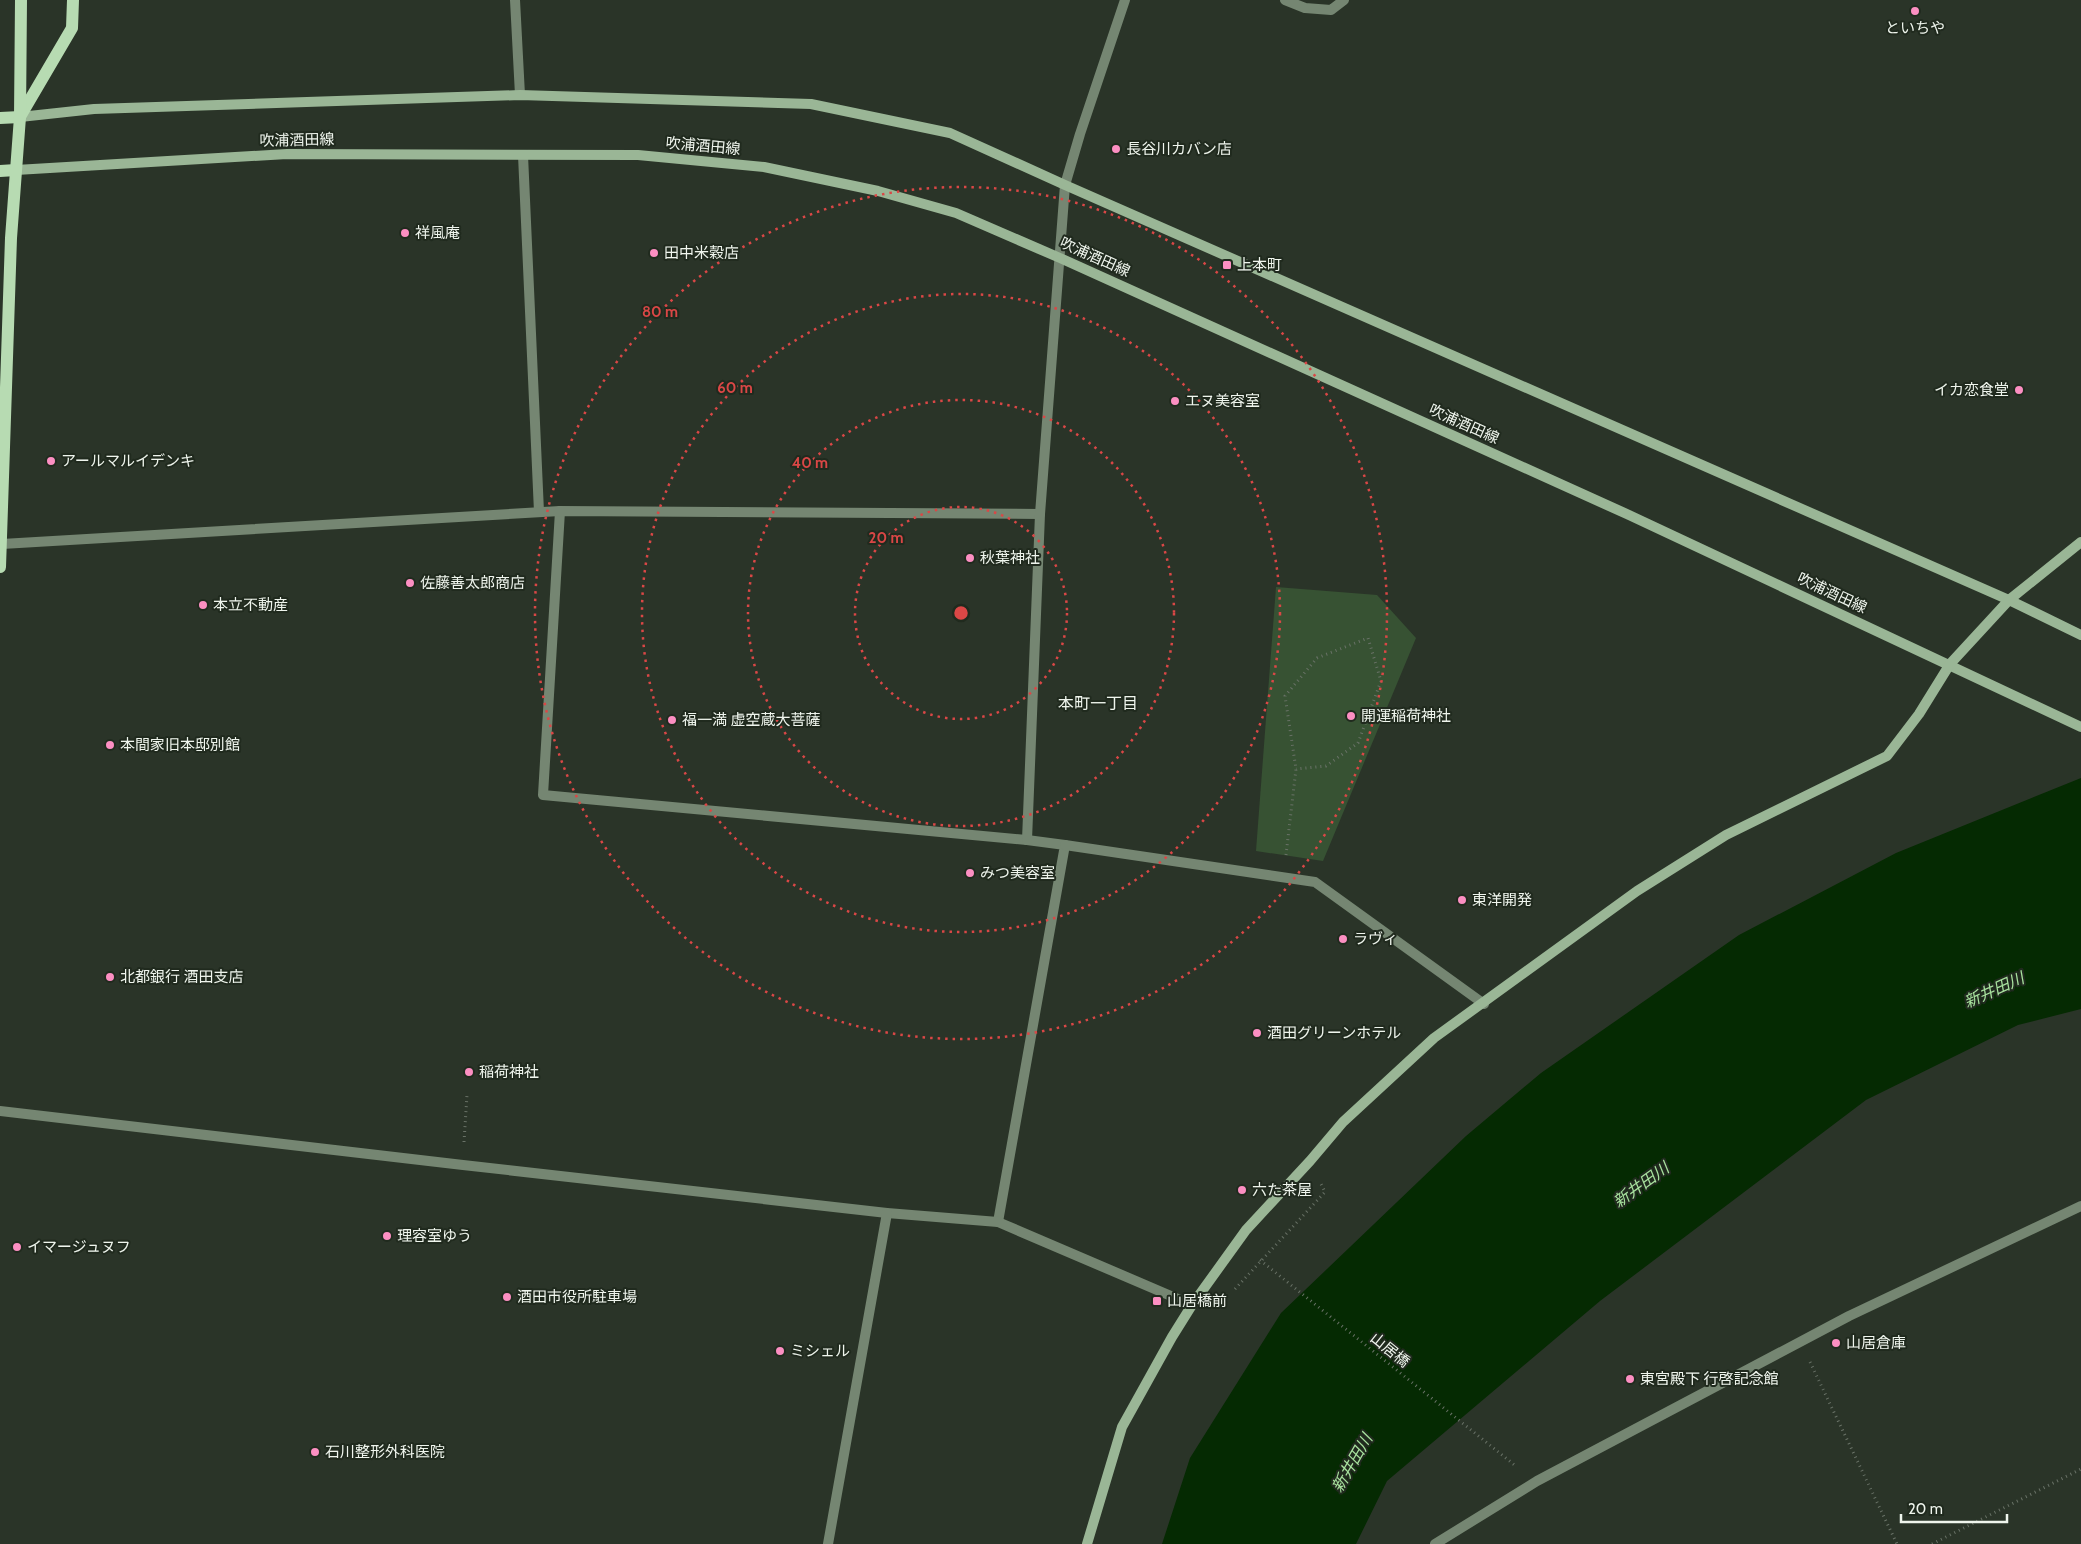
<svg xmlns="http://www.w3.org/2000/svg" width="2081" height="1544" font-family="Cabin,'Noto Sans JP',sans-serif">
	<style>
		.green { fill: #375233 }
		.water { fill: #052a02 }
		.lines { fill: none; stroke-linecap: round; stroke-linejoin: round }
		.path { stroke: #697267; stroke-width: 3; stroke-dasharray: 1 4; stroke-linecap: butt }
		.lane { stroke: #758672; stroke-width: 10 }
		.street { stroke: #758672; stroke-width: 10 }
		.secondary { stroke: #9ab696; stroke-width: 10 }
		.primary { stroke: #b7dbb2; stroke-width: 12 }
		.ring { fill: none; stroke: #da4746; stroke-width: 2.5; stroke-dasharray: 2.5 5 }
		.poi-dot { fill: #fc8fc2; stroke: #202a1e; stroke-width: 2 }
		.labels { text-anchor: middle; dominant-baseline: central; stroke-width: 4; stroke-linejoin: round; paint-order: stroke }
		.poi-label { font-size: 15px; fill: #eff5ed; stroke: #202a1e; text-anchor: start }
		.street-label { font-size: 15px; fill: #eff5ed; stroke: #202a1e }
		.neighbourhood-label { font-size: 16px; fill: #eff5ed; stroke: #202a1e }
		.water-label { font-size: 16px; font-style: italic; fill: #a9e39f; stroke: #202a1e }
		.centre { fill: #da4746; stroke: #202a1e; stroke-width: 2.5 }
		.ring-label { font-size: 15px; text-anchor: middle; font-weight: bold; fill: #da4746; stroke: #202a1e; stroke-width: 4; stroke-linejoin: round; paint-order: stroke }
	</style>
	<rect width="100%" height="100%" fill="#2a3428"/>
	<!-- green -->
	<path class="green" d="M1276,587l101,8 39,43 -93,223 -67,-10z"/>
	<!-- water -->
	<path class="water" d="M2081,778v231l-63,16 -152,75 -266,201 -213,180 -31,63h-194l28,-86 91,-145 185,-177 75,-63 198,-138 157,-82z"/>
	<g class="lines">
		<!-- path -->
		<g class="path">
			<path d="M1286,855l10,-86 -11,-73 32,-38 51,-20 13,43 -23,62 -32,23 -30,3"/>
			<path d="M464,1142l3,-47"/>
			<path d="M1260,1260l257,207"/>
			<path d="M1235,1289l90,-97 -4,-8"/>
			<path d="M1810,1362l87,182"/>
			<path d="M1932,1544l149,-75"/>
		</g>
		<!-- lane -->
		<path class="lane" d="M1435,1544l102,-63 312,-165 232,-110"/>
		<!-- street -->
		<g class="street">
			<path d="M515,0l5,95"/>
			<path d="M1285,0l20,8 26,2 13,-10"/>
			<path d="M523,155l16,357"/>
			<path d="M560,511l-17,284 484,45 38,5 -67,377"/>
			<path d="M2,544l558,-33 480,3"/>
			<path d="M1027,840l13,-326 25,-329 15,-51 45,-134"/>
			<path d="M1065,845l250,37 169,122"/>
			<path d="M0,1111l463,54 424,48 111,9 194,83"/>
			<path d="M828,1544l59,-331"/>
		</g>
		<!-- secondary -->
		<g class="secondary">
			<path d="M20,117l74,-8 426,-14 291,9 139,29 115,52 944,415 72,35"/>
			<path d="M16,170l271,-16 351,1 126,12 114,24 78,22 104,45 569,257 452,212"/>
			<path d="M1087,1544l35,-117 50,-90 20,-32 54,-75 64,-69 33,-39 91,-84 203,-147 89,-56 161,-79 32,-42 31,-50 59,-64 72,-58"/>
		</g>
		<!-- primary -->
		<g class="primary">
			<path d="M21,115l51,-87 1,-28"/>
			<path d="M0,118l20,-1"/>
			<path d="M0,171l16,-1"/>
			<path d="M0,567l11,-329 9,-121 1,-117"/>
		</g>
	</g>
	<!-- distance rings -->
	<g class="ring">
		<circle cx="961" cy="613" r="106"/>
		<circle cx="961" cy="613" r="213"/>
		<circle cx="961" cy="613" r="319"/>
		<circle cx="961" cy="613" r="426"/>
	</g>
	<!-- markers -->
	<g class="poi-dot">
		<circle cx="1915" cy="11" r="5"/>
		<circle cx="1116" cy="149" r="5"/>
		<circle cx="405" cy="233" r="5"/>
		<circle cx="654" cy="253" r="5"/>
		<rect x="1222" y="260" width="10" height="10" rx="2.5"/>
		<circle cx="2019" cy="390" r="5"/>
		<circle cx="1175" cy="401" r="5"/>
		<circle cx="51" cy="461" r="5"/>
		<circle cx="970" cy="558" r="5"/>
		<circle cx="410" cy="583" r="5"/>
		<circle cx="203" cy="605" r="5"/>
		<circle cx="1351" cy="716" r="5"/>
		<circle cx="672" cy="720" r="5"/>
		<circle cx="110" cy="745" r="5"/>
		<circle cx="970" cy="873" r="5"/>
		<circle cx="1462" cy="900" r="5"/>
		<circle cx="1343" cy="939" r="5"/>
		<circle cx="110" cy="977" r="5"/>
		<circle cx="1257" cy="1033" r="5"/>
		<circle cx="469" cy="1072" r="5"/>
		<circle cx="1242" cy="1190" r="5"/>
		<circle cx="387" cy="1236" r="5"/>
		<circle cx="17" cy="1247" r="5"/>
		<circle cx="507" cy="1297" r="5"/>
		<rect x="1152" y="1296" width="10" height="10" rx="2.5"/>
		<circle cx="1836" cy="1343" r="5"/>
		<circle cx="780" cy="1351" r="5"/>
		<circle cx="1630" cy="1379" r="5"/>
		<circle cx="315" cy="1452" r="5"/>
	</g>
	<g class="labels">
		<!-- poi labels -->
		<g class="poi-label">
			<text x="1915" y="28" text-anchor="middle">といちや</text>
			<text x="1126" y="149">長谷川カバン店</text>
			<text x="415" y="233">祥風庵</text>
			<text x="664" y="253">田中米穀店</text>
			<text x="1237" y="265">上本町</text>
			<text x="2009" y="390" text-anchor="end">イカ恋食堂</text>
			<text x="1185" y="401">エヌ美容室</text>
			<text x="61" y="461">アールマルイデンキ</text>
			<text x="980" y="558">秋葉神社</text>
			<text x="420" y="583">佐藤善太郎商店</text>
			<text x="213" y="605">本立不動産</text>
			<text x="1361" y="716">開運稲荷神社</text>
			<text x="682" y="720">福一満 虚空蔵大菩薩</text>
			<text x="120" y="745">本間家旧本邸別館</text>
			<text x="980" y="873">みつ美容室</text>
			<text x="1472" y="900">東洋開発</text>
			<text x="1353" y="939">ラヴィ</text>
			<text x="120" y="977">北都銀行 酒田支店</text>
			<text x="1267" y="1033">酒田グリーンホテル</text>
			<text x="479" y="1072">稲荷神社</text>
			<text x="1252" y="1190">六た茶屋</text>
			<text x="397" y="1236">理容室ゆう</text>
			<text x="27" y="1247">イマージュヌフ</text>
			<text x="517" y="1297">酒田市役所駐車場</text>
			<text x="1167" y="1301">山居橋前</text>
			<text x="1846" y="1343">山居倉庫</text>
			<text x="790" y="1351">ミシェル</text>
			<text x="1640" y="1379">東宮殿下 行啓記念館</text>
			<text x="325" y="1452">石川整形外科医院</text>
		</g>
		<!-- street labels -->
		<g class="street-label">
			<text transform="translate(297 140) rotate(-1)">吹浦酒田線</text>
			<text transform="translate(703 146) rotate(5)">吹浦酒田線</text>
			<text transform="translate(1095 257) rotate(24)">吹浦酒田線</text>
			<text transform="translate(1464 424) rotate(24)">吹浦酒田線</text>
			<text transform="translate(1832 593) rotate(25)">吹浦酒田線</text>
			<text transform="translate(1390 1350) rotate(39)">山居橋</text>
		</g>
		<!-- neighbourhood labels -->
		<g class="neighbourhood-label">
			<text x="1098" y="703">本町一丁目</text>
		</g>
		<!-- water labels -->
		<g class="water-label">
			<text transform="translate(1994 990) rotate(-24)">新井田川</text>
			<text transform="translate(1641 1185) rotate(-36)">新井田川</text>
			<text transform="translate(1352 1463) rotate(-60)">新井田川</text>
		</g>
	</g>
	<circle cx="961" cy="613" r="8" class="centre"/>
	<g class="ring-label">
		<text x="660" y="317">80 m</text>
		<text x="735" y="393">60 m</text>
		<text x="810" y="468">40 m</text>
		<text x="886" y="543">20 m</text>
	</g>
	<!-- scale -->
	<path d="M1901 1514v8h106v-8" fill="none" stroke="#eff5ed" stroke-width="2.5"/>
	<text x="1908" y="1514" font-size="15" fill="#eff5ed" stroke="#202a1e" stroke-width="4" paint-order="stroke">20 m</text>
</svg>
